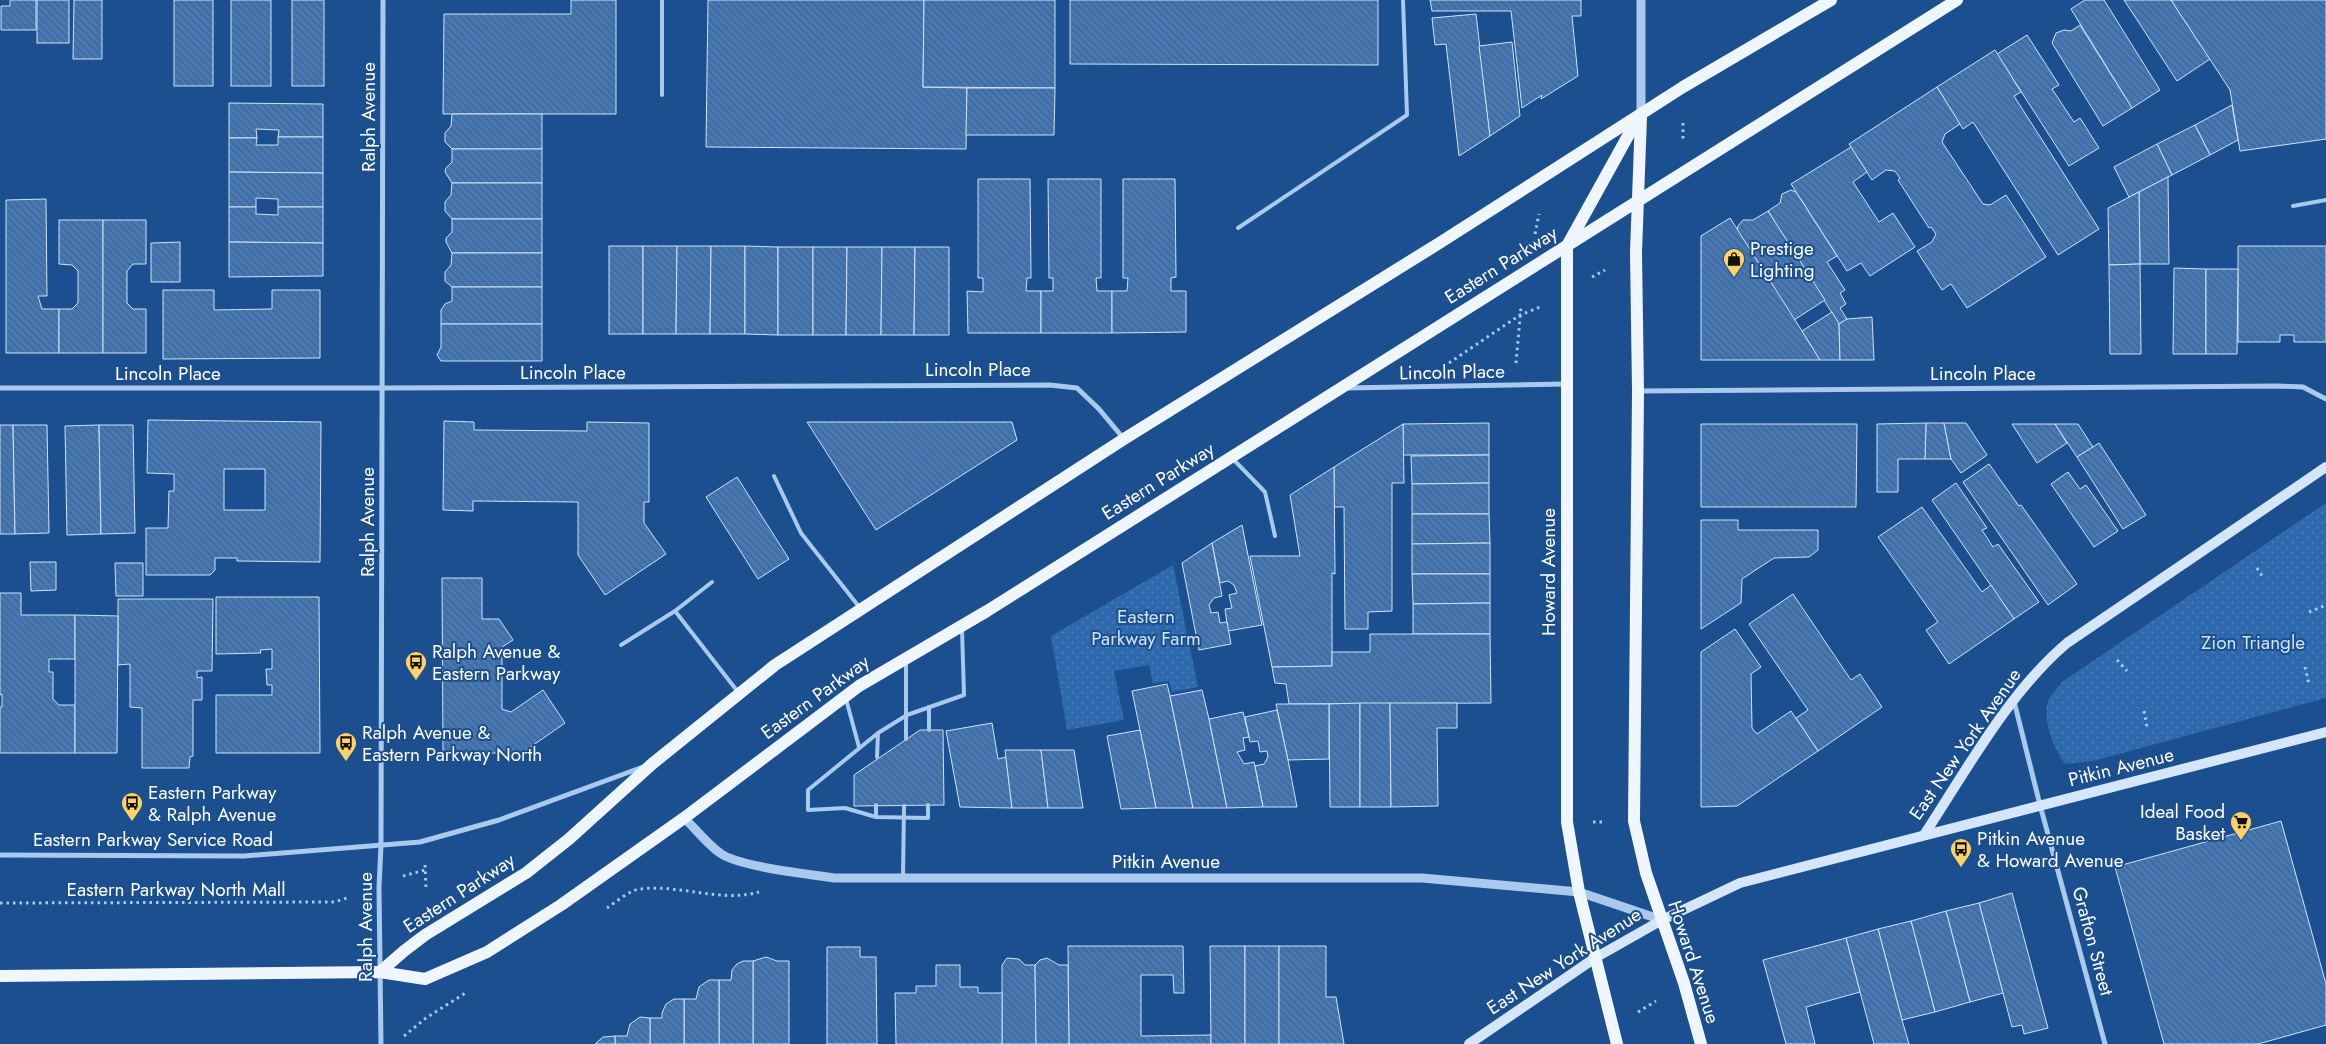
<svg xmlns="http://www.w3.org/2000/svg" width="2326" height="1044" font-family="Jost,sans-serif">
	<style>
		.green { fill: url(#green-dots) }
		.building { fill: url(#building-back-hatch); stroke: #cfe3fa; fill-rule: evenodd }
		.lines { fill: none; stroke-linecap: round; stroke-linejoin: round }
		.path { stroke: #a9c9ee; stroke-width: 3; stroke-dasharray: 2.5 4; stroke-linecap: butt }
		.service { stroke: #a9c9ee; stroke-width: 4 }
		.minor { stroke: #a9c9ee; stroke-width: 5 }
		.tertiary { stroke: #a9c9ee; stroke-width: 9 }
		.secondary { stroke: #d6e6fa; stroke-width: 10 }
		.primary { stroke: #f0f6ff; stroke-width: 12 }
		.labels { text-anchor: middle; dominant-baseline: central; stroke-width: 4; stroke-linejoin: round; paint-order: stroke }
		.street-label { font-size: 19px; fill: #fff; stroke: #1b4f8f }
		.poi-label { font-size: 19px; fill: #fff; stroke: #1b4f8f; text-anchor: start }
		.park-label { font-size: 19px; fill: #cfe3fa; stroke: #1b4f8f }
	</style>
	<defs>
		<pattern id="green-dots" width="8" height="8" patternUnits="userSpaceOnUse" patternTransform="scale(1.25)"><rect width="8" height="8" fill="#2e69ad"/><path d="M2 2h.1M6 6h.1" fill="none" stroke="#4d80b9" stroke-width="1.8" stroke-linecap="round"/></pattern>
		<pattern id="building-back-hatch" width="6" height="6" patternUnits="userSpaceOnUse" patternTransform="scale(1.25)"><rect width="6" height="6" fill="#4478b7"/><path d="M-1 5l2 2M0 0l6 6M5-1l2 2" fill="none" stroke="#486282"/></pattern>
	</defs>
	<rect width="100%" height="100%" fill="#1b4f8f"/>
	<!-- green -->
	<g class="green">
		<path d="M2326,503v195l-233,63 -28,3c-11,-16 -23,-42 -17,-63 3,-6 10,-13 14,-19z"/>
		<path d="M1173,565l25,122 -26,5 -3,-11 -16,2 -4,-18 -35,6 10,49 -57,10 -16,-94z"/>
	</g>
	<!-- building -->
	<g class="building">
		<path d="M10,0h26v30h-35v-24h9z"/>
		<rect x="37" y="0" width="32" height="43"/>
		<path d="M74,0h28v59h-29z"/>
		<rect x="174" y="0" width="39" height="86"/>
		<rect x="231" y="0" width="40" height="86"/>
		<rect x="292" y="0" width="32" height="86"/>
		<path d="M571,0h45v114h-173l1,-100h127z"/>
		<path d="M708,0h216l-1,87 44,1 -1,61 -260,-2z"/>
		<path d="M924,0h131v88l-132,-1z"/>
		<path d="M1070,0h308v65l-308,-1z"/>
		<path d="M1430,0h151v16h-9l6,60 -37,23 1,-4 -20,13 -11,-97h-79z"/>
		<path d="M2085,0h19l56,90 -28,18 -61,-99z"/>
		<path d="M2124,0h47l39,59 -33,22z"/>
		<path d="M2171,0h155v139l-86,12 -10,-61z"/>
		<path d="M1476,14l14,122 -31,20 -13,-112 -11,1 -3,-27z"/>
		<path d="M2080,25l52,83 -29,18 -51,-83 4,-10 8,-3 7,1z"/>
		<path d="M2027,35l32,50 -7,4 22,33 6,-4 19,30 -30,18 -72,-112z"/>
		<path d="M1512,42l8,74 -30,20 -11,-90z"/>
		<path d="M1995,50l26,42 -7,4 85,133 -41,26 -85,-133 -10,7 -26,-42z"/>
		<path d="M1937,87l23,37 -15,10 -3,8 41,62 7,1 16,-10 40,62 -79,51 -16,-24 -9,6 -25,-39 15,-9 4,-8 -5,-7 -2,1 -31,-48 2,-2 -5,-7 -9,-1 -14,10 -23,-36z"/>
		<path d="M967,88h88l-1,47h-88z"/>
		<path d="M229,103l94,1v33h-45l1,-7 -23,-1 1,9h-28z"/>
		<path d="M2232,105l6,35 -28,15 -15,-30z"/>
		<path d="M452,114h90v35h-90l-7,-7v-9l6,-7z"/>
		<path d="M2195,125l15,30 -38,20 -15,-31z"/>
		<path d="M278,137h45v36l-94,-1v-34h28l-1,7h22z"/>
		<path d="M2157,144l15,31 -43,22 -15,-30z"/>
		<path d="M1851,147l16,25 -14,10 26,40 14,-9 22,34 -45,29 -9,-13 -14,8 -56,-87z"/>
		<path d="M452,149h90v34h-90l-7,-11 1,-4 6,-6z"/>
		<path d="M229,172l94,1v34h-45v-8l-22,-1v9h-27z"/>
		<path d="M2168,177l1,87h-29l-1,-72z"/>
		<path d="M978,179h52l1,99h-4l-1,13h15v42h-73l-1,-42 16,1v-14h-5z"/>
		<path d="M1048,179h53v99h-5l1,13h15v42h-71v-42h12v-13h-4z"/>
		<path d="M1123,179h52l1,98 -5,1v13h15v41l-74,1v-42h15l1,-13h-5z"/>
		<path d="M452,183h90v36h-90l-7,-8v-9l6,-7z"/>
		<path d="M1791,190l5,2 41,64 -10,6 18,28 -5,3 6,11 -6,4 7,11 -8,5 -71,-113 12,-8 2,-9z"/>
		<path d="M2139,192l1,72 -31,1 -1,-57z"/>
		<path d="M46,199l1,97h-9l4,13h17v44h-53v-153z"/>
		<path d="M229,207h27v7l22,1v-8h45v36l-94,-1z"/>
		<path d="M1768,211l57,89 -31,20 -57,-89 1,-5 5,-6h10z"/>
		<path d="M1730,218l72,113 18,29h-119v-124z"/>
		<path d="M452,219h90v34h-90l-6,-11v-4l6,-6z"/>
		<path d="M59,220h44v133h-44v-44h13l6,-6v-32l-6,-6 -13,-1z"/>
		<path d="M103,220h43v44h-13l-6,7v32l6,6h13v44h-43z"/>
		<path d="M180,242v40h-29v-39z"/>
		<path d="M229,242l94,1v33l-94,1z"/>
		<rect x="609" y="246" width="34" height="88"/>
		<path d="M643,246h34l-1,88h-33z"/>
		<path d="M677,246h34l-1,88h-34z"/>
		<path d="M711,246h34v88h-35z"/>
		<path d="M745,246l33,1v88l-33,-1z"/>
		<path d="M2238,246h88v96h-32v-7h-14v7h-42z"/>
		<rect x="778" y="247" width="35" height="88"/>
		<path d="M813,247h34l-1,88h-33z"/>
		<path d="M847,247h35l-1,88h-35z"/>
		<path d="M882,247h33l-1,88h-33z"/>
		<path d="M915,247h34v88h-35z"/>
		<path d="M452,253h90v34h-90l-7,-6v-9l6,-7z"/>
		<path d="M2140,264l1,90h-31l-1,-89z"/>
		<path d="M2174,268l32,1v85h-33z"/>
		<path d="M2206,269h32l-1,85h-31z"/>
		<path d="M452,287h90v37h-101v-14l4,-6 7,-3z"/>
		<path d="M163,290h51v20l58,-1v-19h48v68l-157,1z"/>
		<path d="M1832,312l7,12 1,36h-20l-18,-29z"/>
		<path d="M1872,317l2,43h-34l-1,-36 8,-5z"/>
		<path d="M441,324h101v37h-101l-4,-6 4,-8z"/>
		<path d="M148,420l173,2 -1,140 -83,-1v-3h-22v12l-5,5h-64v-47h22l1,-37h5v-17l-27,-1zM224,469h41v41h-41z"/>
		<path d="M444,421l30,1v8l113,1v-9l62,1v79h-5v21l22,31 -61,41 -27,-40v-53l-105,-1v10l-30,-1z"/>
		<path d="M807,422h205l5,18 -141,90z"/>
		<path d="M1489,423v32h-86v-31z"/>
		<path d="M1926,423h18l7,36h-26z"/>
		<path d="M1926,423l-1,36h-27v33h-21v-68z"/>
		<path d="M1944,423h22l21,32 -26,18 -10,-14z"/>
		<path d="M1403,424l1,59h-12v128l-24,1v17h-23l-1,-122h-10v-40z"/>
		<path d="M1701,424h156l-1,83h-155z"/>
		<path d="M2012,424h43l12,19 -30,20z"/>
		<path d="M2055,424h23l15,23 -16,10z"/>
		<path d="M0,425h13l2,109h-15z"/>
		<path d="M13,425h34l2,108 -34,1z"/>
		<path d="M99,425l2,109 -34,1 -2,-109z"/>
		<path d="M99,425h34l2,108 -34,1z"/>
		<path d="M2099,443l47,72 -23,14 -46,-72z"/>
		<path d="M1489,455v28l-77,1 -1,-28z"/>
		<path d="M1989,464l30,42 2,-1 56,79 -29,21 -85,-123z"/>
		<path d="M1334,467l1,107 -3,-1v93l-60,1 -22,-111h50l-10,-61z"/>
		<path d="M2068,472l12,17 6,-4 32,46 -24,16 -43,-63z"/>
		<path d="M737,477l52,82 -31,20 -52,-82z"/>
		<path d="M1489,483v31h-77v-30z"/>
		<path d="M1956,483l31,45 -5,2 11,17 5,-3 41,58 -25,17 -82,-119z"/>
		<path d="M1922,507l60,85 9,-7 23,34 -65,45 -23,-34 12,-8 -60,-85z"/>
		<path d="M1412,514h77l1,29 -78,1z"/>
		<path d="M1701,520h37v10h80v20l-9,7 -35,1 -32,21 -1,24 -40,26z"/>
		<path d="M1242,525l20,100 -34,6 -3,-22 7,-1 -3,-13 8,-2 -3,-8 -6,-4 -8,2 -8,-40z"/>
		<path d="M1212,543l10,53 -8,2 -5,7 2,8 7,-1 2,11 7,-1 4,22 -32,6 -17,-87z"/>
		<path d="M1490,543v31h-78v-30z"/>
		<path d="M30,562h26v28l-25,1z"/>
		<path d="M115,563h28v33h-27z"/>
		<path d="M1412,574h78v29l-77,1z"/>
		<path d="M442,578h40v41h17l14,21 -11,7v62l9,3 32,-22 22,33 -43,30h-79z"/>
		<path d="M0,593h21v22h54v44h-26v13h4v27l6,6h16v48h-75v-46h2v-13l-2,1z"/>
		<path d="M1793,594l58,86 9,-6 22,33 -64,44 -22,-33 12,-8 -59,-86z"/>
		<path d="M216,597h103l1,156h-104v-58h56v-10h-5l-1,-16h6v-20l-12,1 1,3 -45,1z"/>
		<path d="M118,599h95l-1,72h-15v7l5,-1v23h-9v56l-3,1 -1,11h-47v-60l-12,-1v-43l-12,1z"/>
		<path d="M1490,603v31h-77v-30z"/>
		<path d="M75,615l43,1 -1,137h-42z"/>
		<path d="M1735,629l26,38 -10,7 1,54 5,6 34,-23 27,40 -81,55 -36,1v-155z"/>
		<path d="M1370,634h120l1,69 -202,1 -3,-20 -11,-1 -3,-16 60,-1v-14h38z"/>
		<path d="M1167,684l3,12 23,112h-37l-24,-117z"/>
		<path d="M1202,690l7,29 18,89h-34l-23,-112z"/>
		<path d="M1360,703v104h-30l-1,-103z"/>
		<path d="M1360,703h30l1,104h-31z"/>
		<path d="M1390,703h67v25h-20l1,78 -47,1z"/>
		<path d="M1276,704h53v55l-41,1z"/>
		<path d="M1277,710l11,50 9,47h-34l-8,-41 9,-2 4,-7 -1,-6 -7,1 -2,-11 -8,1 -5,-25z"/>
		<path d="M1243,712l6,25 -6,1 2,12 -8,2 7,12 10,-2 9,45 -36,1 -18,-89z"/>
		<path d="M992,723l6,36 8,-2 6,51 -52,-1 -14,-76z"/>
		<path d="M920,730h23l1,75 -90,1v-31z"/>
		<path d="M1140,730l16,78 -35,1 -14,-73z"/>
		<path d="M1005,750h36l7,58h-36z"/>
		<path d="M1041,750h33l9,58h-35z"/>
		<path d="M2281,821l45,163v41l-68,19h-94l-49,-177z"/>
		<path d="M2012,893l36,135 -24,6 -2,-9 -10,2 -33,-124z"/>
		<path d="M1979,903l24,90 -33,9 -24,-91z"/>
		<path d="M1946,911l24,91 -35,10 -24,-91z"/>
		<path d="M1911,921l24,91 -33,8 -24,-91z"/>
		<path d="M1878,929l24,91 7,24h-35l-14,-52 -14,-54z"/>
		<path d="M1846,938l14,54 -54,15 9,37h-29l-23,-84z"/>
		<path d="M1068,946h115l1,47h-10l-1,-18h-32v61l70,-1v9h-142z"/>
		<path d="M1210,946h35v98h-34z"/>
		<rect x="1245" y="946" width="34" height="98"/>
		<path d="M1279,946h47v51h10l8,47h-65z"/>
		<path d="M827,947h33v10h16l1,87h-50z"/>
		<path d="M766,957l11,4h12v83h-36v-83z"/>
		<path d="M1007,958l12,1 6,6h10l1,79h-34v-79z"/>
		<path d="M1047,958l12,7h9l1,79h-33l-1,-79 5,-5z"/>
		<path d="M743,961h10v83h-34v-64h12l1,-10 5,-6z"/>
		<path d="M936,965h24v22h18v6h24v51h-106l-1,-51h21v-7h20z"/>
		<path d="M709,980h10v64h-35v-45h12l3,-12z"/>
		<path d="M674,999h10v45h-34v-26h12v-5l4,-9z"/>
		<path d="M640,1017l10,1v26h-35v-8h12l3,-12z"/>
		<path d="M615,1036v8h-20l8,-7z"/>
	</g>
	<g class="lines">
		<!-- path -->
		<g class="path">
			<path d="M1683,123v17"/>
			<path d="M1535,234l4,-20"/>
			<path d="M1592,277l13,-7"/>
			<path d="M1449,363l71,-48 20,-8"/>
			<path d="M1516,363l5,-56"/>
			<path d="M2257,568l7,11"/>
			<path d="M2309,612l17,-7"/>
			<path d="M2117,660l10,11"/>
			<path d="M2305,667l4,17"/>
			<path d="M2144,711l3,16"/>
			<path d="M1593,822h10"/>
			<path d="M425,865l1,23"/>
			<path d="M403,876l22,-6"/>
			<path d="M0,903l334,-1 16,-5"/>
			<path d="M607,908c9,-6 23,-18 33,-19 40,-5 81,14 119,3"/>
			<path d="M1638,1012l18,-11"/>
			<path d="M404,1036l22,-18 41,-26"/>
		</g>
		<!-- service -->
		<g class="service">
			<path d="M662,95v-95"/>
			<path d="M2293,206l33,-6"/>
			<path d="M1238,228l169,-113 -4,-115"/>
			<path d="M1232,458l33,34 10,44"/>
			<path d="M774,476l27,57 59,75"/>
			<path d="M675,611l37,-29"/>
			<path d="M621,645l54,-34 63,81"/>
			<path d="M906,662v77"/>
			<path d="M846,699l13,48"/>
			<path d="M929,707v23"/>
			<path d="M877,757l1,-24 29,-18 57,-20 -2,-66"/>
			<path d="M876,805v12l52,1v-13"/>
			<path d="M876,817l-31,-9 -37,2v-20l70,-57"/>
			<path d="M903,878l1,-72"/>
		</g>
		<!-- minor -->
		<g class="minor">
			<path d="M0,388h383l667,-3 27,3 22,21 25,30"/>
			<path d="M1346,388l219,-4"/>
			<path d="M1638,391l640,-5 25,1 23,12"/>
			<path d="M2014,701l26,104 65,239"/>
			<path d="M0,855l244,1 176,-14 79,-22 144,-53"/>
			<path d="M381,1044l-2,-157 2,-41 2,-846"/>
		</g>
		<!-- tertiary -->
		<g class="tertiary">
			<path d="M1641,114v-114"/>
			<path d="M684,818c12,11 23,26 36,35 19,14 89,21 114,25h588l157,14 83,28"/>
		</g>
		<!-- secondary -->
		<g class="secondary">
			<path d="M1924,835c42,-64 84,-142 143,-192l259,-176"/>
			<path d="M1469,1044l126,-86 67,-38 78,-37 586,-151"/>
		</g>
		<!-- primary -->
		<g class="primary">
			<path d="M1641,117l-5,135 2,139 -4,430 12,52 38,110 17,61"/>
			<path d="M380,972l24,-21 21,-16 101,-62 43,-34 83,-75 123,-99 349,-226 317,-197 242,-155 148,-87"/>
			<path d="M0,976l380,-4 45,7 62,-27 74,-47 123,-87 175,-132 128,-75 970,-611"/>
			<path d="M1617,1044l-38,-152 -12,-70v-576l72,-130"/>
		</g>
	</g>
	<!-- icons -->
	<defs>
		<g id="shop-pin" transform="scale(1.125)"><path d="M0 17L-7.5 6A9.5 9.5 0 1 1 7.5 6Z" fill="#ffd166" stroke="#1b4f8f"/><path d="M-5-2.5h2.3a2.7 3.5 0 0 1 5.4 0H5L5.5 6h-11ZM-1.5-2.5h3a1.5 2.3 0 0 0-3 0Z" fill="#111"/></g>
		<g id="bus-pin" transform="scale(1.125)"><path d="M0 17L-7.5 6A9.5 9.5 0 1 1 7.5 6Z" fill="#ffd166" stroke="#1b4f8f"/><path d="M-5-6H5V4H4V6H2V4H-2V6H-4V4H-5ZM-3.5-4V0h7V-4ZM-3.5 1.2v1.5H-2V1.2ZM2 1.2v1.5H3.5V1.2Z" fill="#111"/></g>
		<g id="supermarket-pin" transform="scale(1.125)"><path d="M0 17L-7.5 6A9.5 9.5 0 1 1 7.5 6Z" fill="#ffd166" stroke="#1b4f8f"/><path d="M-6-5.5h2.5l.6 2H6L4.5 2H-2.5L-4.4-4H-6ZM-1.5 3.2a1.3 1.3 0 1 0 .1 0ZM3 3.2a1.3 1.3 0 1 0 .1 0Z" fill="#111"/></g>
	</defs>
	<g fill-rule="evenodd">
		<use href="#shop-pin" x="1734" y="259"/>
		<use href="#bus-pin" x="416" y="662"/>
		<use href="#bus-pin" x="346" y="743"/>
		<use href="#bus-pin" x="132" y="803"/>
		<use href="#supermarket-pin" x="2241" y="822"/>
		<use href="#bus-pin" x="1961" y="849"/>
	</g>
	<g class="labels">
		<!-- street labels -->
		<g class="street-label">
			<text transform="translate(368 117) rotate(-90)">Ralph Avenue</text>
			<text transform="translate(1501 265) rotate(-32)">Eastern Parkway</text>
			<text x="978" y="369">Lincoln Place</text>
			<text x="573" y="372">Lincoln Place</text>
			<text transform="translate(1452 372) rotate(-1)">Lincoln Place</text>
			<text x="168" y="373">Lincoln Place</text>
			<text x="1983" y="373">Lincoln Place</text>
			<text transform="translate(1158 481) rotate(-32)">Eastern Parkway</text>
			<text transform="translate(367 522) rotate(-90)">Ralph Avenue</text>
			<text transform="translate(1548 572) rotate(-90)">Howard Avenue</text>
			<text transform="translate(815 697) rotate(-36)">Eastern Parkway</text>
			<text transform="translate(1965 744) rotate(-55)">East New York Avenue</text>
			<text transform="translate(2121 767) rotate(-14)">Pitkin Avenue</text>
			<text x="153" y="839">Eastern Parkway Service Road</text>
			<text x="1166" y="861">Pitkin Avenue</text>
			<text x="176" y="889">Eastern Parkway North Mall</text>
			<text transform="translate(459 893) rotate(-33)">Eastern Parkway</text>
			<text transform="translate(365 927) rotate(-90)">Ralph Avenue</text>
			<text transform="translate(2093 941) rotate(75)">Grafton Street</text>
			<text transform="translate(1564 961) rotate(-33)">East New York Avenue</text>
			<text transform="translate(1694 962) rotate(72)">Howard Avenue</text>
		</g>
		<!-- poi labels -->
		<g class="poi-label">
			<text x="1750" y="248">Prestige<tspan x="1750" dy="22">Lighting</tspan></text>
			<text x="432" y="651">Ralph Avenue &amp;<tspan x="432" dy="22">Eastern Parkway</tspan></text>
			<text x="362" y="732">Ralph Avenue &amp;<tspan x="362" dy="22">Eastern Parkway North</tspan></text>
			<text x="148" y="792">Eastern Parkway<tspan x="148" dy="22">&amp; Ralph Avenue</tspan></text>
			<text x="2225" y="811" text-anchor="end">Ideal Food<tspan x="2225" dy="22">Basket</tspan></text>
			<text x="1977" y="838">Pitkin Avenue<tspan x="1977" dy="22">&amp; Howard Avenue</tspan></text>
		</g>
		<!-- park labels -->
		<g class="park-label">
			<text x="1146" y="616">Eastern<tspan x="1146" dy="22">Parkway Farm</tspan></text>
			<text x="2253" y="642">Zion Triangle</text>
		</g>
	</g>
</svg>
